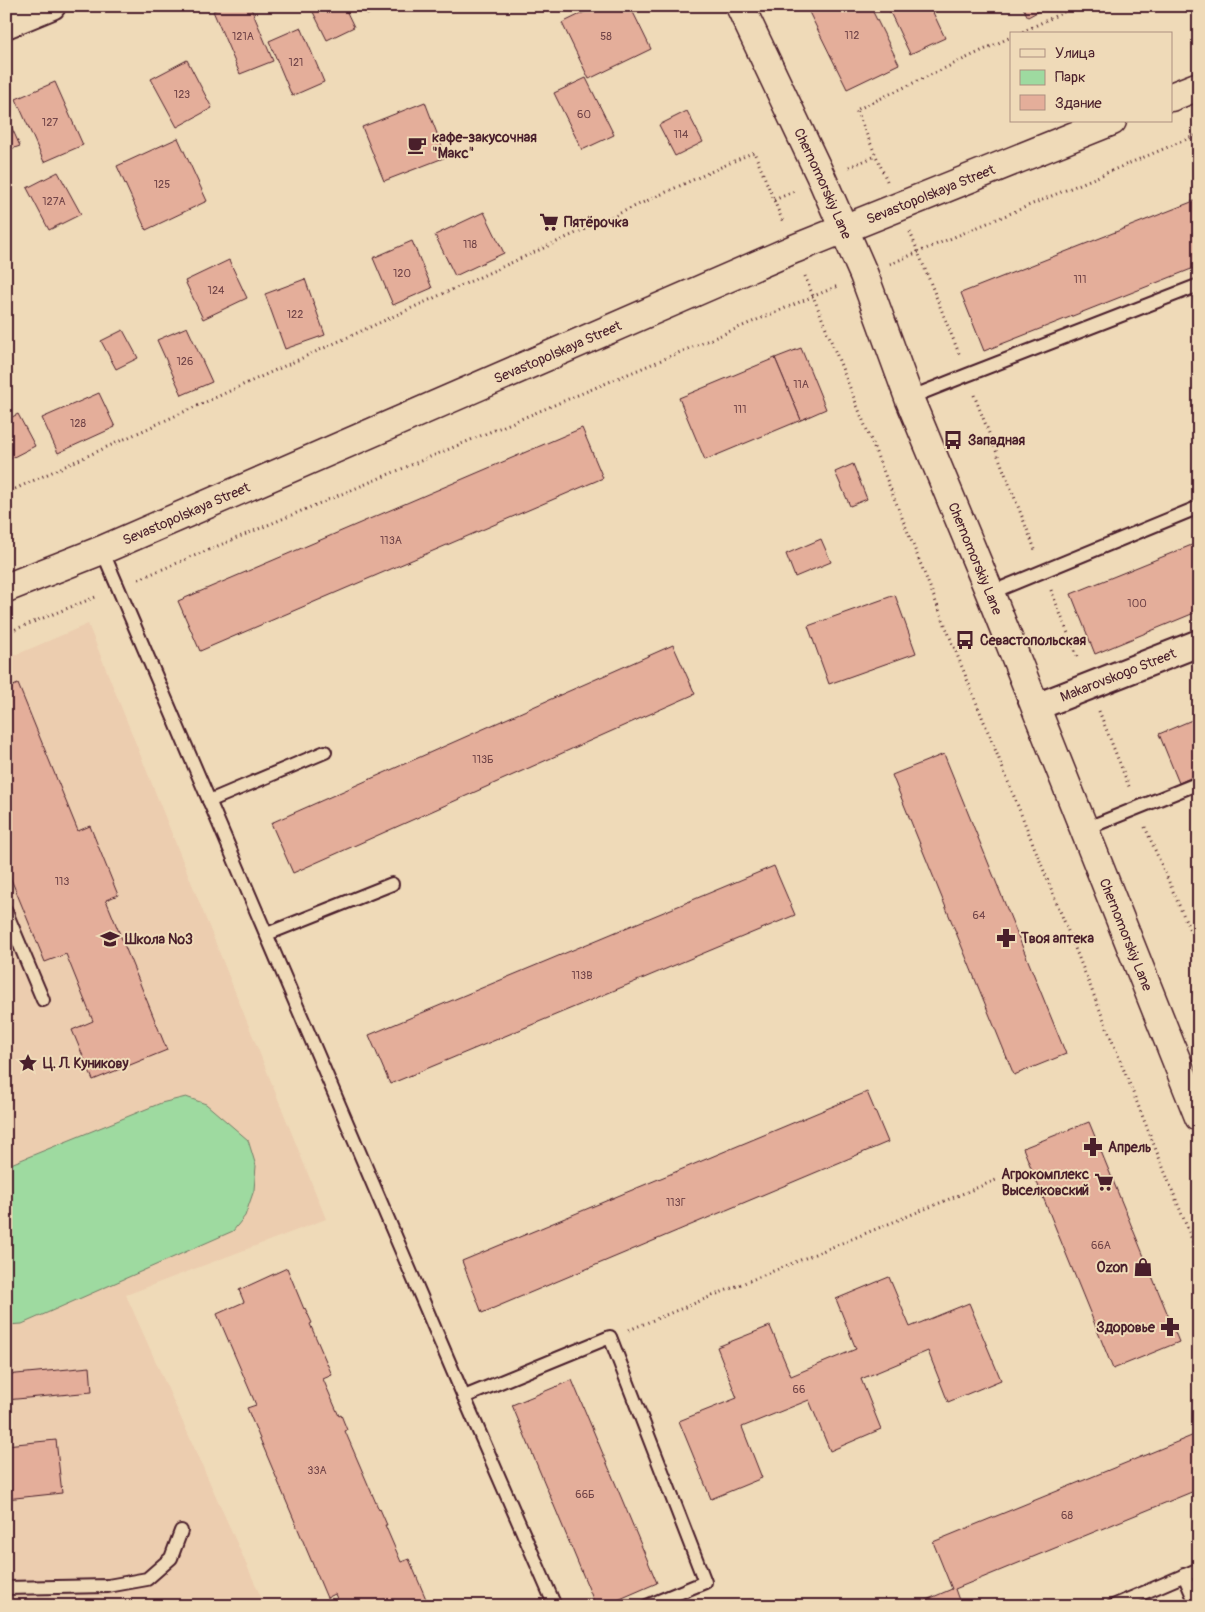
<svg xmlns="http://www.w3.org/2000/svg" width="1205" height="1612" font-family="Pangolin,sans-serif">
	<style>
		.built { fill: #eccdaf }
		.green { fill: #9edaa0; stroke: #747c66 }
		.building { fill: #e4ae9a; stroke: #4a1f2b }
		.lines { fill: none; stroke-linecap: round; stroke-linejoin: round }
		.lane-casing { stroke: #4a1f2b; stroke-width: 16 }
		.street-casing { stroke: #4a1f2b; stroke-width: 30 }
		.secondary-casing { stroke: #4a1f2b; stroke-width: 31 }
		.path { stroke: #4a1f2b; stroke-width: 3; stroke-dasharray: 1 4; stroke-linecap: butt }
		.lane { stroke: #efdab8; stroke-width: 12 }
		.street { stroke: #efdab8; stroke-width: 26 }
		.secondary { stroke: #efdab8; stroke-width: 28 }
		.labels { text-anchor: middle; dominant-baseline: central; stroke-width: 4; stroke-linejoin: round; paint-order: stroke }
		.number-label { font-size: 11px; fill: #704347 }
		.poi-label { font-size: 14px; font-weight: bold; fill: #4a1f2b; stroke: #efdab8; text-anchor: start }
		.street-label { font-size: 14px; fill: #4a1f2b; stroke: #efdab8 }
	</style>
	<rect width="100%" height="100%" fill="#efdab8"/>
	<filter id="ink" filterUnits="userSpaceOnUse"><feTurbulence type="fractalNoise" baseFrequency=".02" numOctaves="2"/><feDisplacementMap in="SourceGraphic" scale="10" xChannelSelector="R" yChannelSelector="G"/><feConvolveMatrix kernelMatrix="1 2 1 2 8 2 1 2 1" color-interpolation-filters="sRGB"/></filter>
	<g filter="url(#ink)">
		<!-- built -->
		<path class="built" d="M88,624l238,595 -200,76 139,311h-259v-947z"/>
		<!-- green -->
		<path class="green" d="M186,1097l20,7 42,36 8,26 -2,24 -9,26 -12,15 -211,93 -16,1v-159l155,-63z"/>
		<!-- building -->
		<g class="building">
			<path d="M224,6h26l23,55 -33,13 -27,-63z"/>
			<path d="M310,6h34l10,21 -27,13z"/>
			<path d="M363,6h23l-19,9z"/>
			<path d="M597,6h33l21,43 -62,30 -27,-56z"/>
			<path d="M806,6h64l29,58 -52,25z"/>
			<path d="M891,6h39l15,32 -35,16 -22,-46z"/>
			<path d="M1022,6h26l-20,11z"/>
			<path d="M301,27l23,55 -32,14 -23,-55z"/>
			<path d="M187,60l25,48 -35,19 -26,-48z"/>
			<path d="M586,78l28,57 -32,15 -28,-57z"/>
			<path d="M55,82l28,63 -39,17 -28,-63z"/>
			<path d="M425,102l21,55 -62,24 -22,-54z"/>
			<path d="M687,111l16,31 -28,14 -16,-31z"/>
			<path d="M6,115l14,31 -14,5z"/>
			<path d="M178,138l29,63 -61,29 -29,-64z"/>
			<path d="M58,172l23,42 -32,16 -22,-42z"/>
			<path d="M1199,199v67l-215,85 -23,-58z"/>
			<path d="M484,212l20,41 -49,23 -20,-41z"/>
			<path d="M412,241l20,47 -39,17 -20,-47z"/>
			<path d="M229,260l18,38 -44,21 -18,-38z"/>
			<path d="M305,279l20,56 -40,14 -20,-55z"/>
			<path d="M187,327l25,55 -30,13 -25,-55z"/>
			<path d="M123,330l15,28 -22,11 -15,-28z"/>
			<path d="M801,348l25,61 -25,11 -26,-62z"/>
			<path d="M775,358l26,62 -96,40 -26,-62z"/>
			<path d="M99,393l16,34 -57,26 -16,-35z"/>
			<path d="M18,414l17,32 -29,15v-41z"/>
			<path d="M582,428l21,50 -403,173 -22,-50z"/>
			<path d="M853,464l14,35 -17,7 -15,-34z"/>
			<path d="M821,539l10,23 -36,15 -9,-23z"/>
			<path d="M1199,542v69l-104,43 -24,-60z"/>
			<path d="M895,595l21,58 -87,31 -21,-58z"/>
			<path d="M673,645l22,49 -402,179 -22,-50z"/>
			<path d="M18,684l60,147 12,-5 28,69 -12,5 61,150 -74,30 -21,-50 21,-9 -27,-67 -21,8 -39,-95v-45l6,-2 -6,-13v-118z"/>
			<path d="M1199,717v57l-20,9 -20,-49z"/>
			<path d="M944,754l122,300 -52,21 -122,-300z"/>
			<path d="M774,866l21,49 -405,169 -21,-49z"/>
			<path d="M867,1092l21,50 -406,171 -20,-52z"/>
			<path d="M1089,1122l90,220 -66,27 -90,-221z"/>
			<path d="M287,1268l17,41 1,-1 7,15 -2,1 22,51 -9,4 16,37 2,-1 6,15 -2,1 34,79 1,-1 7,16h-2l16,37 8,-3 20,47h-89l-5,-12 -8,4 -80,-190 9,-3 -39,-91 27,-12 -5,-12z"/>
			<path d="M889,1277l21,50 59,-24 32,77 -53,22 -20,-51 -67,28 20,50 -51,22 -21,-51 -67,27 20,51 -51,21 -32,-78 58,-23 -20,-51 53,-21 21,50 65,-27 -20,-50z"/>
			<path d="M90,1367l2,25 -86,8v-25z"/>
			<path d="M572,1380l85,203 -53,23h-8l-84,-201z"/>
			<path d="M1199,1433v56l-244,100 6,17h-49l40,-17 -19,-47z"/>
			<path d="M56,1440l6,53 -56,6v-54z"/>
		</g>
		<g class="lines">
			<!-- lane casing -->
			<g class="lane-casing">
				<g id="lane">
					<path d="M909,398l58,-23 232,-90"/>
					<path d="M102,550l362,847 91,209"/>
					<path d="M990,593l209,-86"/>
					<path d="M209,801l116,-49"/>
					<path d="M1085,829l114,-46"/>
					<path d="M6,912l37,88"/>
					<path d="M267,934l125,-50"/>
					<path d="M464,1397l146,-60 95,245 -58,24"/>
					<path d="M1184,1575l13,31"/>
					<path d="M6,1588l102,-2 39,-7 24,-21 10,-27"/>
					<path d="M1113,1606l86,-37"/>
				</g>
			</g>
			<!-- street casing -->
			<g class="street-casing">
				<g id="street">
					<path d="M6,25l46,-19"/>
					<path id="s1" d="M1036,707l163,-64"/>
				</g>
			</g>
			<!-- secondary casing -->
			<g class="secondary-casing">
				<g id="secondary">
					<path id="s2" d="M740,6l82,173 42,96 45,123 81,195 209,524"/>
					<path d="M1171,97l28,-11"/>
					<path id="s3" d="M6,588l96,-38 692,-301 318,-128"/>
				</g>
			</g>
			<!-- path -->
			<g class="path">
				<path d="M1018,34l58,-28"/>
				<path d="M849,167l27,-11"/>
				<path d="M887,181l-31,-71 155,-73"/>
				<path d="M774,200l21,-9"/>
				<path d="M910,232l50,124"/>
				<path d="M890,264l309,-130"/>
				<path d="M805,276l394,981"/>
				<path d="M974,395l62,157"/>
				<path d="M6,493l748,-341 29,70"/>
				<path d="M139,579l699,-293"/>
				<path d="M1051,590l27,69"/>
				<path d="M6,633l92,-37"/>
				<path d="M1099,711l31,78"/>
				<path d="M1145,827l54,124"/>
				<path d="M629,1330l367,-150"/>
			</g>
			<!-- lane -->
			<use href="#lane" class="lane"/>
			<!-- street -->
			<use href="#street" class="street"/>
			<!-- secondary -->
			<use href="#secondary" class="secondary"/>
		</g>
	</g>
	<!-- icons -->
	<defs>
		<g id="cafe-bare" transform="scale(1.5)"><path d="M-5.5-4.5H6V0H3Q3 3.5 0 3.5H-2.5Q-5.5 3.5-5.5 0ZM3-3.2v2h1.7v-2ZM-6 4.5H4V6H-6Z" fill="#4a1f2b" stroke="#efdab8" stroke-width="2.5" paint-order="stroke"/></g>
		<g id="supermarket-bare" transform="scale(1.5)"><path d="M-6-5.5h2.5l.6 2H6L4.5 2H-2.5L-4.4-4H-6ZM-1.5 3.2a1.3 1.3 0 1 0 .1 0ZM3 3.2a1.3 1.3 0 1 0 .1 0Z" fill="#4a1f2b" stroke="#efdab8" stroke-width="2.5" paint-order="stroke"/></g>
		<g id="bus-bare" transform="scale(1.5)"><path d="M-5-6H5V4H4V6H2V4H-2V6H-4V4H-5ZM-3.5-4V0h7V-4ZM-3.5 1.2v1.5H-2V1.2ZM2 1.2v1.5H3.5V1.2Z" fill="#4a1f2b" stroke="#efdab8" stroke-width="2.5" paint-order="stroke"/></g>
		<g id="pharmacy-bare" transform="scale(1.5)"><path d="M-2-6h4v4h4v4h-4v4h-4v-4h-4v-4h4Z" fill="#4a1f2b" stroke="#efdab8" stroke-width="2.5" paint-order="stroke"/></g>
		<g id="school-bare" transform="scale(1.5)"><path d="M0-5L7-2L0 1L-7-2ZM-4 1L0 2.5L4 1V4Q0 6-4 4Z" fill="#4a1f2b" stroke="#efdab8" stroke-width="2.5" paint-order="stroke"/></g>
		<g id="sight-bare" transform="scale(1.5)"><path d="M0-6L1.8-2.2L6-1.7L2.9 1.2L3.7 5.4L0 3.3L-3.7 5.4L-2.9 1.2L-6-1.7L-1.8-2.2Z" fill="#4a1f2b" stroke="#efdab8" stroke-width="2.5" paint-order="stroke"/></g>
		<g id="shop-bare" transform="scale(1.5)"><path d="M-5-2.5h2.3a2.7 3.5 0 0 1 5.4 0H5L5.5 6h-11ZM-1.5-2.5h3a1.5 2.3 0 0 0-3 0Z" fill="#4a1f2b" stroke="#efdab8" stroke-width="2.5" paint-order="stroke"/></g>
	</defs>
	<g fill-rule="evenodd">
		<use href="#cafe-bare" x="417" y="145"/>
		<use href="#supermarket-bare" x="549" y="222"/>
		<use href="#bus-bare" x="953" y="440"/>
		<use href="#bus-bare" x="965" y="640"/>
		<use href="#pharmacy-bare" x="1006" y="938"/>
		<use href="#school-bare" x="110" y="939"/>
		<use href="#sight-bare" x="28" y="1063"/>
		<use href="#pharmacy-bare" x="1093" y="1147"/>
		<use href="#supermarket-bare" x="1104" y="1182"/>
		<use href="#shop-bare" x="1143" y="1267"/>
		<use href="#pharmacy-bare" x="1170" y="1327"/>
	</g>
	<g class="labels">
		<!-- number labels -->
		<g class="number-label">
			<text x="852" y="35">112</text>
			<text x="243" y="36">121А</text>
			<text x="606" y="36">58</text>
			<text x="296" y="62">121</text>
			<text x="182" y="94">123</text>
			<text x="584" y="114">60</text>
			<text x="50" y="122">127</text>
			<text x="681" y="134">114</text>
			<text x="162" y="184">125</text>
			<text x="54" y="201">127А</text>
			<text x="470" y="244">118</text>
			<text x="402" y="273">120</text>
			<text x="1080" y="279">111</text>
			<text x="216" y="290">124</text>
			<text x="295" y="314">122</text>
			<text x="185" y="361">126</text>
			<text x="801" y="384">11А</text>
			<text x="740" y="409">111</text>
			<text x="78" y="423">128</text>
			<text x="391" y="540">113А</text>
			<text x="1137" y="603">100</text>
			<text x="483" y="759">113Б</text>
			<text x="62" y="881">113</text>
			<text x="979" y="915">64</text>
			<text x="582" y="975">113В</text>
			<text x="676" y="1202">113Г</text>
			<text x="1101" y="1245">66А</text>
			<text x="799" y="1389">66</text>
			<text x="317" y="1470">33А</text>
			<text x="585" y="1494">66Б</text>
			<text x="1067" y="1515">68</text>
		</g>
		<!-- poi labels -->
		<g class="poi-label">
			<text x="432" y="137">кафе-закусочная<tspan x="432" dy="16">"Макс"</tspan></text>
			<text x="564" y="222">Пятёрочка</text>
			<text x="968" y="440">Западная</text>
			<text x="980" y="640">Севастопольская</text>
			<text x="1021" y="938">Твоя аптека</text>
			<text x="125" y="939">Школа №3</text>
			<text x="43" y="1063">Ц. Л. Куникову</text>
			<text x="1108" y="1147">Апрель</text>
			<text x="1089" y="1174" text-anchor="end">Агрокомплекс<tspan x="1089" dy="16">Выселковский</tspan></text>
			<text x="1128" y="1267" text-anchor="end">Ozon</text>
			<text x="1155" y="1327" text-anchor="end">Здоровье</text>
		</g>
		<!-- street labels -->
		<g class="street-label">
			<text stroke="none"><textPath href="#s2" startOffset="196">Chernomorskiy Lane</textPath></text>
			<text stroke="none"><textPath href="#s3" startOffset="1005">Sevastopolskaya Street</textPath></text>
			<text stroke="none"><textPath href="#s3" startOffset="600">Sevastopolskaya Street</textPath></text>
			<text stroke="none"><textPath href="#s3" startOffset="195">Sevastopolskaya Street</textPath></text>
			<text stroke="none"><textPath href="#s2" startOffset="601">Chernomorskiy Lane</textPath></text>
			<text stroke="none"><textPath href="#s1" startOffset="88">Makarovskogo Street</textPath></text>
			<text stroke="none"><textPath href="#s2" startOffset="1006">Chernomorskiy Lane</textPath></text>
		</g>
	</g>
	<!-- margin -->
	<rect width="1205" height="1612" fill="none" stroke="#efdab8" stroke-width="25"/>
	<rect x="12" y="12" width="1180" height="1587" fill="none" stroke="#4a1f2b" stroke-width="2" filter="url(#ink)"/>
	<!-- legend -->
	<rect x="1010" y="32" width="162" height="90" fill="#efdab8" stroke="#ad8f80"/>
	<rect x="1020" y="49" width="25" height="8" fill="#efdab8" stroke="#ad8f80"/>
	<text x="1055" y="58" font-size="15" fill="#4a1f2b">Улица</text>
	<rect x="1020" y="70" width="25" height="15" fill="#9edaa0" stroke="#ad8f80"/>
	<text x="1055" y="82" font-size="15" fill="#4a1f2b">Парк</text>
	<rect x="1020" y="95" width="25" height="15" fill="#e4ae9a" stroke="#ad8f80"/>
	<text x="1055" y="108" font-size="15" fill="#4a1f2b">Здание</text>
</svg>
